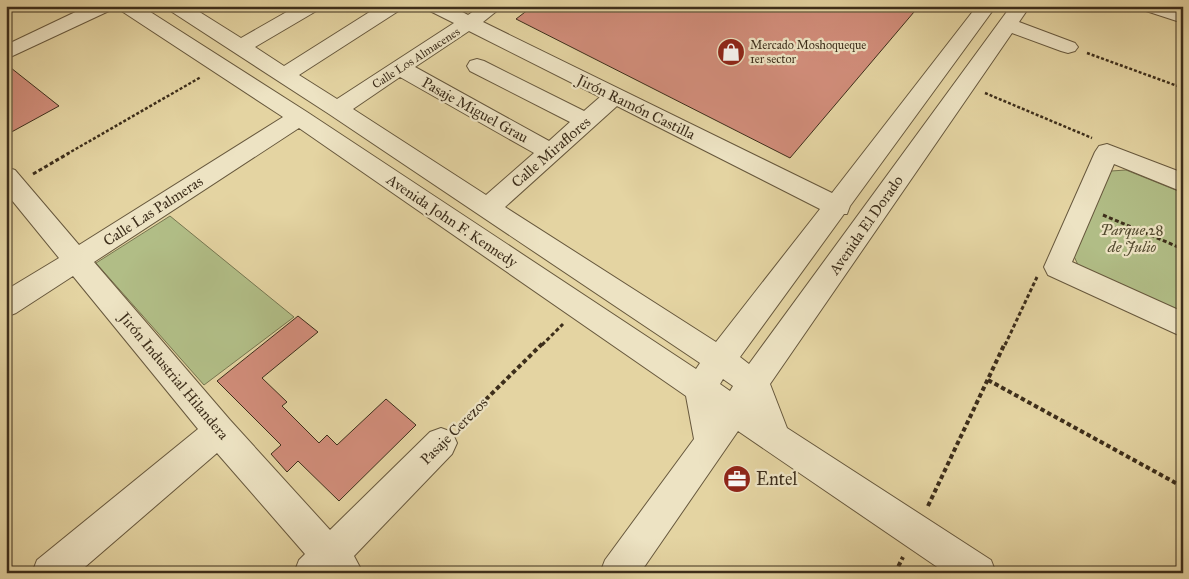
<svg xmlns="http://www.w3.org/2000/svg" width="1189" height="579" font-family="'IM FELL Great Primer',serif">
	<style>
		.green { fill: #b1bd86; stroke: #777650 }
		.building { fill: #d18d7a; stroke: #3d2e1b }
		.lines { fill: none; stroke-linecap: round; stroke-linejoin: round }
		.minor-casing { stroke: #67583d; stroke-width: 2 }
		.path-far2 { stroke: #3d2e1b; stroke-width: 2.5; stroke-dasharray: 3 2; stroke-linecap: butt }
		.path-far1 { stroke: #3d2e1b; stroke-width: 3; stroke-dasharray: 4 2.5; stroke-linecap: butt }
		.path { stroke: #3d2e1b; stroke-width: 4; stroke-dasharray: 4.5 3; stroke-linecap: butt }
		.minor { fill: #ede3c3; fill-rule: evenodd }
		.labels { text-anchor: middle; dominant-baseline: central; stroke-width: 4.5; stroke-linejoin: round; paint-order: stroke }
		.far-poi-label { font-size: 12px; fill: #3d2e1b; stroke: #ede3c3; text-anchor: start }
		.far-street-label { font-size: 12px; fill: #3d2e1b; stroke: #ede3c3 }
		.street-label { font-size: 15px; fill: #3d2e1b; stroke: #ede3c3 }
		.park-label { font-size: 15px; font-style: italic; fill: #544b30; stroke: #ede3c3 }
		.near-poi-label { font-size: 18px; fill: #3d2e1b; stroke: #ede3c3; text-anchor: start }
	</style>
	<rect width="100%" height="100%" fill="#e4d4a2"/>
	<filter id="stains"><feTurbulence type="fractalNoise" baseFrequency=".004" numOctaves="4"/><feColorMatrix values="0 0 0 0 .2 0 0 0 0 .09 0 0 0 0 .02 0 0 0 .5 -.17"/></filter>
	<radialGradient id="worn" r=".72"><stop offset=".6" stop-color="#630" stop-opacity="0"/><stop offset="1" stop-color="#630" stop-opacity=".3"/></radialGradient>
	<!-- green -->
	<g class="green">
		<path d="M1126,170l57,23v125l-104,-51 -8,-17 36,-77 4,-2z"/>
		<path d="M170,216l124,101 -90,68 -108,-122z"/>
	</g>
	<!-- building -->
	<g class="building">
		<path d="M533,6h366l15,6 -124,146 -274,-139z"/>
		<path d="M6,64l53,42 -53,29z"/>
		<path d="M298,316l20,16 -56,46 25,24 -5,4 37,37 8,-8 10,10 49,-46 30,26 -77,76 -41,-40 -11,11 -16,-18 10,-9 -64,-64z"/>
	</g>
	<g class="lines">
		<!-- minor casing -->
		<g class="minor-casing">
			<g id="minor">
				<path d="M88,6h25l-2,4 -105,49v-14z"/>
				<path d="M118,6h23l166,106 389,257 4,-6 -371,-249 -160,-104 -2,-4h23l51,32 56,-32h23l-2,4 -63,37 29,19 95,-60h23l-2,4 -101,65 38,24 117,-76 -26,-13 -2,-4h25l17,9 13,-9h22l-20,16 349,171 145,-187h19l-146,200 -3,8h-3l-104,143 9,7 262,-358h19l-11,16 56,21 3,4 -3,4 -7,2 -7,-2 -49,-18 -242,351 17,44 204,132 5,13h-50l-208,-142 -98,142h-40l5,-13 89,-121 -8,-43 -387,-268 -205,134 136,158 100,110 100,-98 11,-4 11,4 5,11 -5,11 -98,102 9,17h-69l5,-13 6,-6 -88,-101 -139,120h-46l5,-13 161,-131 -125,-153 -57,37 -10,4v-27l53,-32 -53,-65v-26l9,3 64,75 204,-128 -163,-107zM469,31l131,66 -16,14 -100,-50 -7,-2 -7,2 -3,5 3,5 100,51 -21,19 -134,-74zM400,77l134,76 -48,42 -133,-86zM617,106l203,103 -104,133 -211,-135zM723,379l10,7 -3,5 -10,-7z"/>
				<path d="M1141,6h29l13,4v13l-40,-13z"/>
				<path d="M1107,144l76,29v19l-69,-28 -42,98 111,50v25l-135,-62 -4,-8 51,-115 4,-6z"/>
			</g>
		</g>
		<!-- path-far2 -->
		<g class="path-far2">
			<path d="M1087,53l96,35"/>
			<path d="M985,93l107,45"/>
			<path d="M67,154l134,-77"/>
		</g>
		<!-- path-far1 -->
		<g class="path-far1">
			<path d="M33,174l36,-21"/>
			<path d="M1103,215l80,34"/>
			<path d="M542,345l21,-21"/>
			<path d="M1005,345l32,-68"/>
		</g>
		<!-- path -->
		<g class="path">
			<path d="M988,380l195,107"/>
			<path d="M459,426l84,-83"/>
			<path d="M928,506l77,-163"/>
			<path d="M895,573l8,-16"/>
		</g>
		<!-- minor -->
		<use href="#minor" class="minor"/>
	</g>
	<!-- icons -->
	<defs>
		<g id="shop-disc" transform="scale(1.4375)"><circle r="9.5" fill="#8f2418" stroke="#ede3c3"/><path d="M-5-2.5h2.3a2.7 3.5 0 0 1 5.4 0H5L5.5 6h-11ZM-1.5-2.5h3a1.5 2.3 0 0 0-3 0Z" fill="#fff"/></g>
		<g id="office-disc" transform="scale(1.4375)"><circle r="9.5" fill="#8f2418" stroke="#ede3c3"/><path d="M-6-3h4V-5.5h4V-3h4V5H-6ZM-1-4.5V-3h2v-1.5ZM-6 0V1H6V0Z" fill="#fff"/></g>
	</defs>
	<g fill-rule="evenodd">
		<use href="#shop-disc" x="731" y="52"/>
		<use href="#office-disc" x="737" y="479"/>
	</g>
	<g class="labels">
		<!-- far-poi labels -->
		<g class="far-poi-label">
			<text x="750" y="45">Mercado Moshoqueque<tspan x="750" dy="14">1er sector</tspan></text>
		</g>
		<!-- far-street labels -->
		<g class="far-street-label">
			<text transform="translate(416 58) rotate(-33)">Calle Los Almacenes</text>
		</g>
		<!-- street labels -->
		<g class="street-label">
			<text transform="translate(636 107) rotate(26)">Jirón Ramón Castilla</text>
			<text transform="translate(475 110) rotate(29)">Pasaje Miguel Grau</text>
			<text transform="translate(551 152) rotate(-41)">Calle Miraflores</text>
			<text transform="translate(153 211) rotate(-33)">Calle Las Palmeras</text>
			<text transform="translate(452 221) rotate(34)">Avenida John F. Kennedy</text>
			<text transform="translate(866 225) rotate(-55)">Avenida El Dorado</text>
			<text transform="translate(174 376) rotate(50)">Jirón Industrial Hilandera</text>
			<text transform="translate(454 431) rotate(-45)">Pasaje Cerezos</text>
		</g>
		<!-- park labels -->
		<g class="park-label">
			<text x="1132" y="230">Parque 28<tspan x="1132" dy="17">de Julio</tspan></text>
		</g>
		<!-- near-poi labels -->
		<g class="near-poi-label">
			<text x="756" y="479">Entel</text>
		</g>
	</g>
	<!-- margin -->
	<rect width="1189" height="579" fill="none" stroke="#e4d4a2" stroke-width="25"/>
	<rect x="8" y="8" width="1174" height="564" fill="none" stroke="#3d2e1b" stroke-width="2.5"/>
	<rect x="12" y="12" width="1164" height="554" fill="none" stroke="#3d2e1b"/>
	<rect width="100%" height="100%" filter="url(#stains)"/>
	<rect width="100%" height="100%" fill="url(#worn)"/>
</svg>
